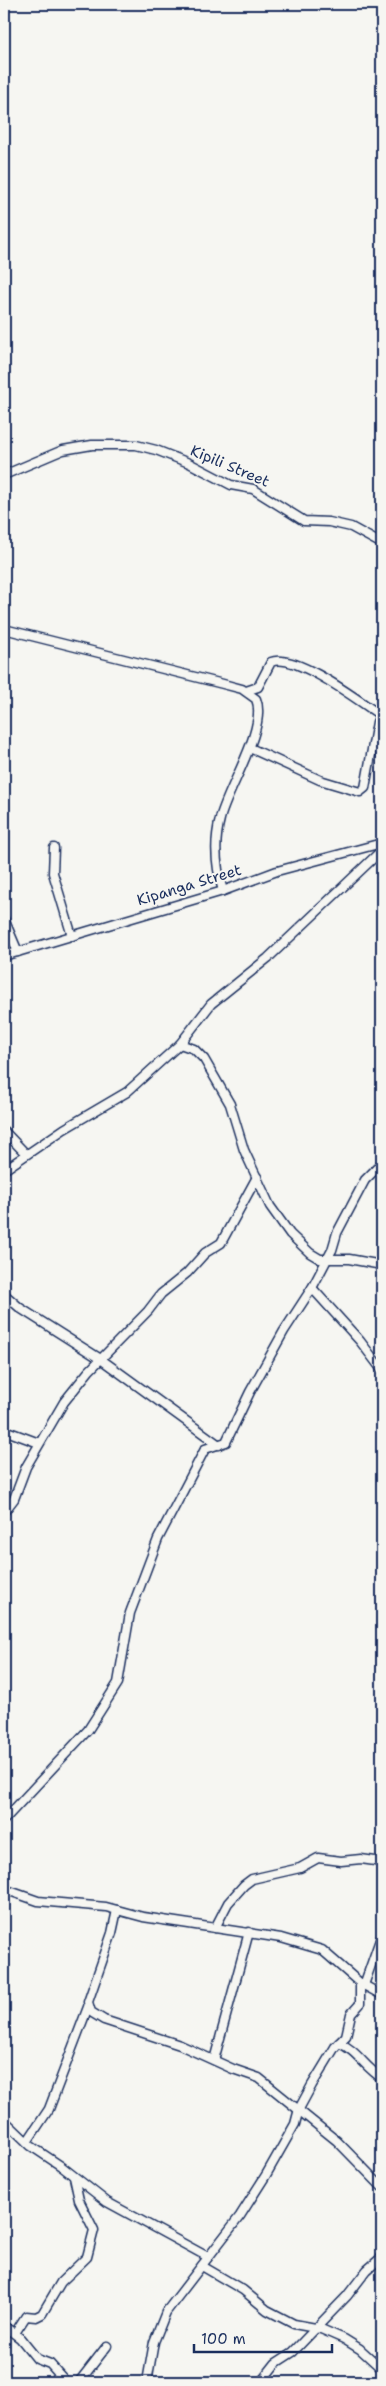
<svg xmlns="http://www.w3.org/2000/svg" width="386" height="2386" font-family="'Shantell Sans',sans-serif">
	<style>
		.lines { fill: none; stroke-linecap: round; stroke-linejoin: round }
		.minor-casing { stroke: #1b2f5e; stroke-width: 11 }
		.minor { stroke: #f6f6f2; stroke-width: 8 }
		.labels { text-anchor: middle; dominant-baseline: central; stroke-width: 4; stroke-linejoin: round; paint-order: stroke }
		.street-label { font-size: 15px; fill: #1b2f5e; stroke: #f6f6f2 }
	</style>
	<rect width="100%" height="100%" fill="#f6f6f2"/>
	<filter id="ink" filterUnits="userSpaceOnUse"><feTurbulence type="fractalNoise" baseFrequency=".02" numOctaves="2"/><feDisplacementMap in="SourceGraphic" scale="10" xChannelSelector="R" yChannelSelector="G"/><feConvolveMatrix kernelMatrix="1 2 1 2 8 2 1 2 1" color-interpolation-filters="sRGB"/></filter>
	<g filter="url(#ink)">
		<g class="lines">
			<!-- minor casing -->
			<g class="minor-casing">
				<g id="minor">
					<path d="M4,475l59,-25 29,-5h44l20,5 33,13 42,22 22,4 51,32 25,1 22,5 31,17"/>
					<path d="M4,629l219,55 19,5 14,10c12,28 -29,90 -36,120 -6,23 -4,49 3,72"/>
					<path d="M246,691l12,-4 13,-25c24,-10 88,39 109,53"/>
					<path d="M250,748l70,32 40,12 5,-4 12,-66 5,-10"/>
					<path d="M54,848l-1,25 19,63"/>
					<path d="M4,919l14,33"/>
					<path d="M4,956l219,-65 54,-20 105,-28"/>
					<path d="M180,1044l14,5 10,10 26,45 14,46 26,56 20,28 20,19 10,6h29l33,6"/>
					<path d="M4,1131l22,23"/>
					<path d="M4,1170l60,-41 63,-37 53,-48 31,-40 57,-46 114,-108"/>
					<path d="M312,1288l48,53 22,29"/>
					<path d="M4,1294l16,14 82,52 117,85"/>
					<path d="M4,1430l35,13"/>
					<path d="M4,1512l10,-13 12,-32 38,-65 25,-31 59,-60 13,-17 26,-21 18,-20 16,-10 36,-66"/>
					<path d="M4,1820l84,-90 30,-47 12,-70 28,-74 47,-90 21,-7 24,-50 34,-61 28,-43 20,-38 5,-17 28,-53 17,-17"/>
					<path d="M4,1889l34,12 68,6 37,10 138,21 41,12 38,33 22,12"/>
					<path d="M117,1910l-5,23 -24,69 3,10 13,8 76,25 53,24 26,9 78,63 45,46"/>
					<path d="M215,1928l13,-25 16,-18 8,-6 48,-11 18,-10 23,3 20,-2 21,3"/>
					<path d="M364,1985l18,-51"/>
					<path d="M339,2043c18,7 26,25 43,35"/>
					<path d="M214,2060l35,-128"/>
					<path d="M4,2120l27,26 30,20 46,36 101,55"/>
					<path d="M27,2142l22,-33 39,-102"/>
					<path d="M202,2266l41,24 24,20 27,14 27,5 23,10 16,10 22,20"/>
					<path d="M4,2326l16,12 17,21 13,5 16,18"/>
					<path d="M15,2333l11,-17 10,1 6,-3 19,-32 26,-25 7,-27 -15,-30 -5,-23"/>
					<path d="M79,2382l28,-36"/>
					<path d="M147,2382l7,-40 12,-30 74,-96 26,-41 29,-51 4,-15 13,-24 23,-38 11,-11 5,-22 9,-10v-21"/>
					<path d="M261,2382l15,-19 17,-11 54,-56 20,-26 15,-13"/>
				</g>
			</g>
			<!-- minor -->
			<use href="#minor" class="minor"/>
		</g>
	</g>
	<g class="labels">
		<!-- street labels -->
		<g class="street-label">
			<text transform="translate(230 466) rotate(23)">Kipili Street</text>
			<text transform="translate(189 885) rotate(-17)">Kipanga Street</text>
		</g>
	</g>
	<!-- margin -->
	<rect width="386" height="2386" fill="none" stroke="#f6f6f2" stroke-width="20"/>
	<rect x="10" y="10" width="366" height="2366" fill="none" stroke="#1b2f5e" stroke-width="2" filter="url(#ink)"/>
	<!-- scale -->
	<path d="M194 2344v8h138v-8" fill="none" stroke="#1b2f5e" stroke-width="2.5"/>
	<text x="201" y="2344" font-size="15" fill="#1b2f5e" stroke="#f6f6f2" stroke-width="4" paint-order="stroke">100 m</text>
</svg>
